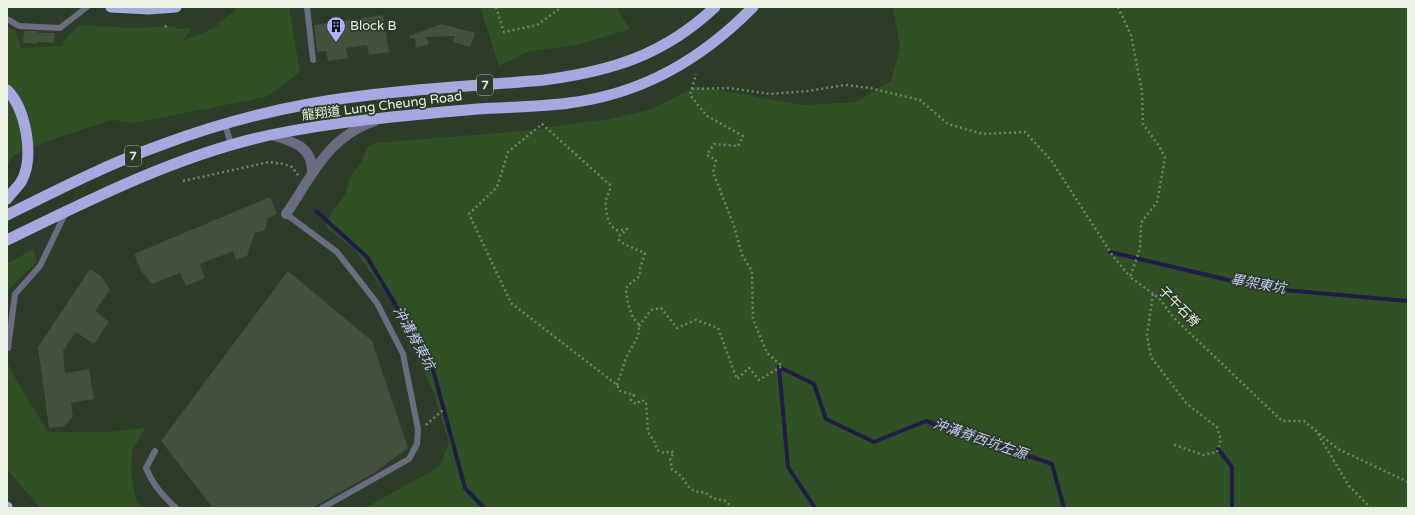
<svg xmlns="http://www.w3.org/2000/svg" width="1415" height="515" font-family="'Varela Round','Noto Sans TC',sans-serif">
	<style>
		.green { fill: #305123 }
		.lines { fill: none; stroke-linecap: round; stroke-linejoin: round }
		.stream { stroke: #211a4a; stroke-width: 4 }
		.building { fill: #43513d }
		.path { stroke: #778372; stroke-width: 2.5; stroke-dasharray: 2 3; stroke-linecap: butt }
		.service { stroke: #6b6b84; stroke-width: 6 }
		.minor { stroke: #6b6b84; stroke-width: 10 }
		.trunk { stroke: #a8a7df; stroke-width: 11 }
		.labels { text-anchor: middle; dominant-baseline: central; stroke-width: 3.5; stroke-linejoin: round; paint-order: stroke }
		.shield { fill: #2d3b28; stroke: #b1baac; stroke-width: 1 }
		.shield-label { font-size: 12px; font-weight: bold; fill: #e9f1e5 }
		.poi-label { font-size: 13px; fill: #e9f1e5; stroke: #2d3b28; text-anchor: start }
		.street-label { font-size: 13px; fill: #e9f1e5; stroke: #2d3b28 }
		.water-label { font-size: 14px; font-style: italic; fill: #c7c6f8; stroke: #2d3b28 }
	</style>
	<rect width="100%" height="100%" fill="#2d3b28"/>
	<!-- green -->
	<g class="green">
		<path d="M238,7h51l11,65 -34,25 -132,26 -22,-3 -61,20 -37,15 -7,11v-140l8,5 6,17 41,-2 5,-9 13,-12 52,3 44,-2v3l15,-1 -8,13 31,-13z"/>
		<path d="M480,7h136l14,22 -49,15 -54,8 -28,14z"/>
		<path d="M893,7h515v501h-1043l74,-41 10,-24 -16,-52 -35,-80 -43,-61 -30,-24 6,-12 14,-19 6,-19 11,-15 5,-14 8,-4 146,-12 89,-12 42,-10 45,-23 105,19 54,-3 35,-21 9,-33z"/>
		<path d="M33,249l4,13 -30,29v-27z"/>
		<path d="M7,362l4,9 37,61h61l36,-4 -13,23 -1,24 6,27 6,6h-103l-33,-39z"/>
	</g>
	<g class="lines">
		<!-- stream -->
		<g class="stream">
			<path d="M316,211l51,46 65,109 33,122 19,20"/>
			<path d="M1110,252l152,36 146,13"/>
			<path d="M779,367l35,17 12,35 48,23 52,-21 126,43 12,44"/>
			<path d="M779,367l9,100 27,41"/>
			<path d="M1218,449l14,18v41"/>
		</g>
	</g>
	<!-- building -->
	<g class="building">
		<path d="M383,15l6,37 -20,3 -2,-10 -21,3 2,10 -20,3 -2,-10 -9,1 -3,-27z"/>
		<path d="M441,24l34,9 -5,14 -17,-5 2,-6 -29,1 3,7 -13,4 -1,-10h-5l-1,-2z"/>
		<path d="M24,31h14v2h17l-1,10 -17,-1v2l-14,-1z"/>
		<path d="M270,197l7,17 -9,4 -3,12 -10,3 -8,23 -11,4 -3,-9 -33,13 5,14 -19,8 -6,-13 -28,11 -11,-13 -7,-17z"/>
		<path d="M90,269l11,7 9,14 -15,21 14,11 -15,22 -18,-12 -13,19 2,22 24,-4 5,30 -23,4 2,14 -9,9 -15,2 -11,-81z"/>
		<path d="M288,271l84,70 36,107 -34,25 -62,35h-99l-52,-67z"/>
	</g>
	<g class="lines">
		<!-- path -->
		<g class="path">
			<path d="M496,7l8,25 33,-7 25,-18"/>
			<path d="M1118,7l13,28 11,56 1,33 16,22 6,12 -8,44 -16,21 -1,26 -10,28 29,21 14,19 109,104h22l34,28 70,33"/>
			<path d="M165,27l3,-3"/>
			<path d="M692,89l37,-1 41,6 38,-3 37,-6 25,3 50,12 28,24 35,10 42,-2 26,28 62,96 17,21"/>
			<path d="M183,181l86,-19 15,2 8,3 6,8"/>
			<path d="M1153,294l-6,41 4,22 36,47 30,23 4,13 -4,12 -14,3 -31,-11"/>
			<path d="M639,326l12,-16 10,-2 16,20 19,-8 22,8 19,51 12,-11 10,12 23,-14 -15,-13 -14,-34 -1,-48 -10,-16 -8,-29 -21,-54 3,-12 -9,-5 7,-11 24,2 5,-10 -36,-20 -17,-21 6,-21"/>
			<path d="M617,385l9,-27 12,-22 1,-7 -1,-6 -5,-5 -5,-14 -2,-15 2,-4 12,-9v-7l5,-16 -21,-9 -5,-4 1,-5 7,-5v-1c-4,0 -7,2 -10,1 -10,-4 -12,-21 -11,-30 1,-6 5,-8 4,-15l-68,-61 -34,28 -11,35 -28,27 42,89 106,82 3,6 14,4 -3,5 5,4 5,-4 5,2 2,30 7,11 2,7 7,3 7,-2 3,2 -4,5 2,12c16,6 12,24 33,22l7,6 14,3 6,7"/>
			<path d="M426,425l18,-16"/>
			<path d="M1318,434l31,52 22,22"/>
		</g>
		<!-- service -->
		<g class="service">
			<path d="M307,7l6,53"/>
			<path d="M7,19l12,7 41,2 27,-21"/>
			<path d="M225,124l6,21"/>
			<path d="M286,214l51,38 40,51 26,51 15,75 -1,15 -8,15 -87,49"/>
			<path d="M8,348l7,-54 25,-28 26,-54"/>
			<path d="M155,451l-9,17c7,17 17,28 30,40"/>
		</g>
		<!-- minor -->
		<g class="minor">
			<path d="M271,135c22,6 43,12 41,39"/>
			<path d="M286,214c17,-24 33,-57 56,-75 10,-8 21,-14 33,-18"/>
		</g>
		<!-- trunk -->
		<g class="trunk">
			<path d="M111,7l38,2 27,-2"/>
			<path d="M7,90c19,19 28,68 14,92 -4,6 -10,11 -14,17"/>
			<path d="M7,215c50,-25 101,-51 154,-70 48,-18 98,-32 148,-41 77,-14 157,-17 235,-24 68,-9 120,-25 171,-73"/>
			<path d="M7,240c84,-41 171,-85 263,-105 68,-14 138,-20 207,-26 30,-2 61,-2 92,-6 73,-9 132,-43 184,-96"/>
			<path d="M7,507v1"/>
		</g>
	</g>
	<!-- icons -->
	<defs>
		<g id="building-pin" transform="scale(1)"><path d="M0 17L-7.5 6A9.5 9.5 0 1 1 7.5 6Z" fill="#b1adfa" stroke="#2d3b28"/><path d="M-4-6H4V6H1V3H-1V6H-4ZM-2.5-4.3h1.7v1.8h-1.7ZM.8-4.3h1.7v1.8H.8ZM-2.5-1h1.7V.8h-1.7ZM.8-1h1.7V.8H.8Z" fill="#111"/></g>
	</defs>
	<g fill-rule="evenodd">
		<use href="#building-pin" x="336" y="26"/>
	</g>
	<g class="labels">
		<!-- shield labels -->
		<g class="shield">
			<rect x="477" y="75" width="16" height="20" rx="3"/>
			<rect x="125" y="146" width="16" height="20" rx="3"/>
		</g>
		<g class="shield-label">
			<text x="485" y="85">7</text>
			<text x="133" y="156">7</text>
		</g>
		<!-- poi labels -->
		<g class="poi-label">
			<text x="350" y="26">Block B</text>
		</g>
		<!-- street labels -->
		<g class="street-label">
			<text transform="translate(382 106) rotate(-7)">龍翔道 Lung Cheung Road</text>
			<text transform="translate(1179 307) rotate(45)">子午石脊</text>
		</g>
		<!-- water labels -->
		<g class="water-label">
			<text transform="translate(1258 284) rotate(10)">畢架東坑</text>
			<text transform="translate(414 338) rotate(61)">沖溝脊東坑</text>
			<text transform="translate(980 439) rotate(19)">沖溝脊西坑左源</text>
		</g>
	</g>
	<!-- border -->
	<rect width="1415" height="515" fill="none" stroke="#e9f1e5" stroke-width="16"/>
</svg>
